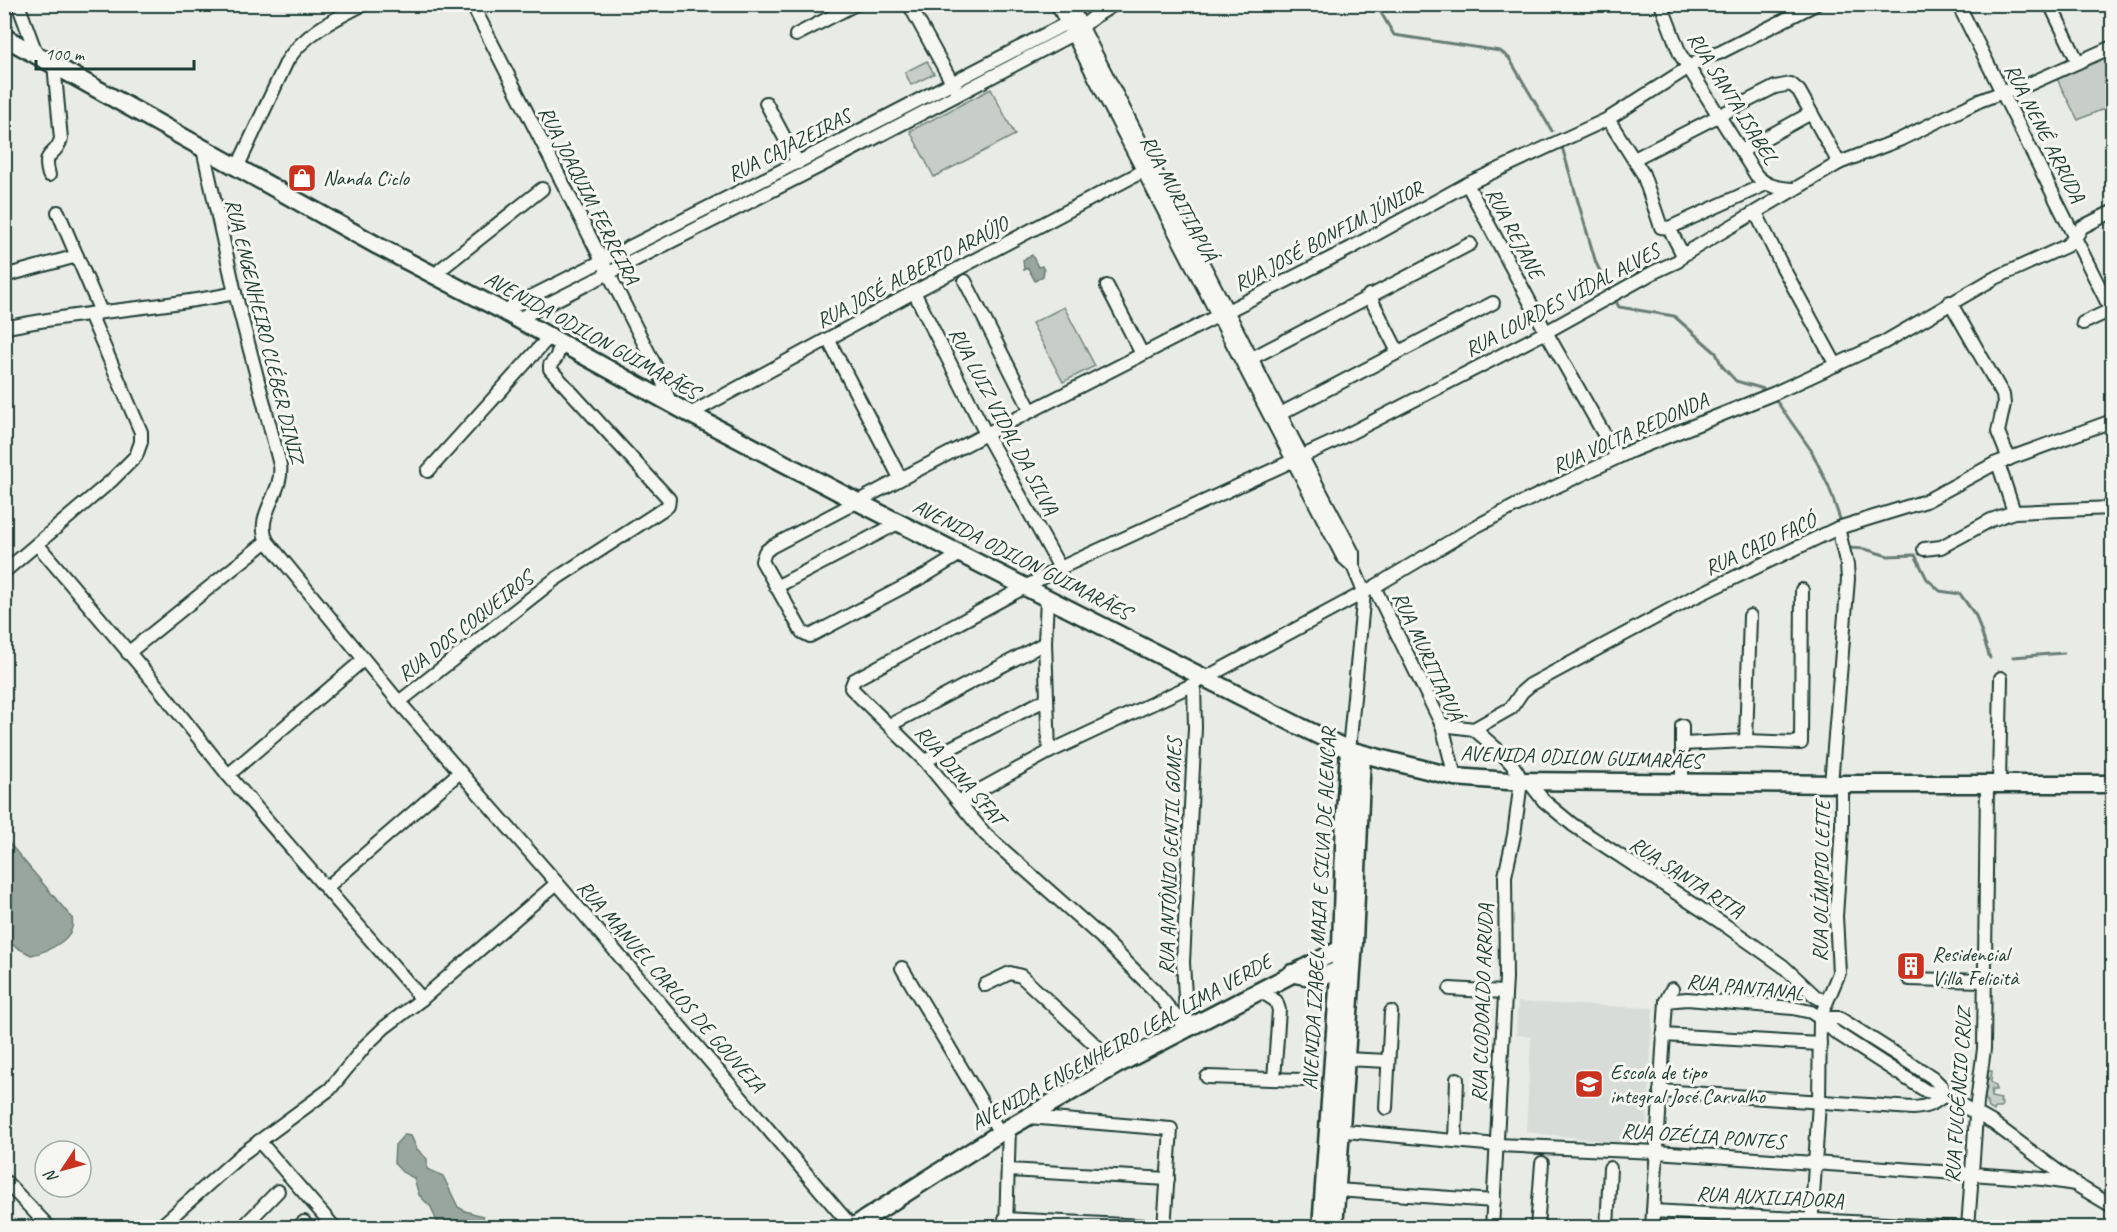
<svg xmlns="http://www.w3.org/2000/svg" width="2117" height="1232" font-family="Caveat,sans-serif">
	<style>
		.built { fill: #d8dcd8 }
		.grass { fill: url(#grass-tufts); stroke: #73867e; stroke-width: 1.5 }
		.pitch { fill: #c7cec9; stroke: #73867e; stroke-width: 1.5 }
		.water { fill: #99a6a0; stroke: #687c75; stroke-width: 1.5 }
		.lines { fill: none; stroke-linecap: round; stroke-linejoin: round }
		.stream { stroke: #687c75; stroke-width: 3 }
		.street-casing { stroke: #1f3d34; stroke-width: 16 }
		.secondary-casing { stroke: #1f3d34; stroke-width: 21 }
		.street { stroke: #f6f6f2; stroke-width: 12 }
		.secondary { stroke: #f6f6f2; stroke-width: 16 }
		.labels { text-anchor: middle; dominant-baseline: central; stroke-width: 6; stroke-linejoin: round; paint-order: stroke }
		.street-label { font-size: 21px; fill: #1f3d34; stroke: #f6f6f2 }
		.poi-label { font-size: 21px; fill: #1f3d34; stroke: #f6f6f2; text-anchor: start }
	</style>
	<defs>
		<pattern id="grass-tufts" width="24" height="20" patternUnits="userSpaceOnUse" patternTransform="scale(1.5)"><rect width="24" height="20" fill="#c7cec9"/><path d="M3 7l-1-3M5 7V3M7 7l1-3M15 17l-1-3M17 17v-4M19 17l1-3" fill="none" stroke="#aab2ad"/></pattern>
	</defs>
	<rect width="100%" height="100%" fill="#e9ebe7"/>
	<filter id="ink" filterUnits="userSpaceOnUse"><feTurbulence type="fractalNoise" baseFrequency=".0167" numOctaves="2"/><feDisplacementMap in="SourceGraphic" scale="12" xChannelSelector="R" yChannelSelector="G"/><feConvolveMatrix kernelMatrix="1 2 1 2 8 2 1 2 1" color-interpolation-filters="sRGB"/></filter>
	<g filter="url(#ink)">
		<!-- built -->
		<path class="built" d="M1518,1002l135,6 -7,134 -4,3 -116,-13 5,-95 -15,-2z"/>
		<!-- grass -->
		<path class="grass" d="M1988,1071h4l-1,11 5,4v4h-4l-1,7 10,2 -1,3 2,1 -1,5h-6l-1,3 -5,-3 -4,-11 2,-18h2v-2l-2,-1z"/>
		<!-- pitch -->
		<g class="pitch">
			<path d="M2112,55v50l-34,15 -22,-43z"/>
			<path d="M927,61l7,13 -23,11 -6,-13z"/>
			<path d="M991,89l24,46 -81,42 -24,-46z"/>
			<path d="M1064,307l31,59 -32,16 -31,-59z"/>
		</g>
		<!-- water -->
		<g class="water">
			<path d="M1032,255l6,12 4,-1 2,4 -1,6 -8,5 -7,-13 -4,2 -1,-10z"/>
			<path d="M4,837l68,81c5,21 -25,34 -41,37l-26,-14z"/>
			<path d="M404,1135l7,1 6,13 10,10v10l16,7 15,31 7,4 18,5 4,11h-32l-18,-5 -6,-15 -12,-12 -5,-17 -12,-6 -8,-9 1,-18z"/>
		</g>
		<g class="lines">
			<!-- stream -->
			<g class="stream">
				<path d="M1376,4l18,31 106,16 9,7 43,73"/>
				<path d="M1562,147l34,116 15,30"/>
				<path d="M1614,298l5,9 55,9 42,37 6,13 14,15 28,8"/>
				<path d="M1775,399l36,51 18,37 11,32"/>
				<path d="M1847,548l18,1 23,7 27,-1 12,24 13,12 20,3 16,22 14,42"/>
				<path d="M2013,657l51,-4"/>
			</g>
			<!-- street casing -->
			<g class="street-casing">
				<g id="street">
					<path d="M18,4l18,49"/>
					<path d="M472,4l189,373 9,26"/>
					<path d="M909,4l46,84"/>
					<path d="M1057,4l286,553 10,9 11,26 -15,158"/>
					<path d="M1070,4l231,451 52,98v13"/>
					<path d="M1661,4l19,50 76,121c10,11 21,13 36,14"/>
					<path d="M1958,4l154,308"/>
					<path d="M2050,4l28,58"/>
					<path d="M796,35l60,-31"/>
					<path d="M766,103l32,60"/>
					<path d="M1608,119l35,55 18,53 8,1 14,27"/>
					<path d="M203,149l32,144 45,172c4,28 -26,50 -13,76l132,161 158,181 295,344"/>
					<path d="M1742,151l69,-38"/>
					<path d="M1634,159l141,-72 16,-3 8,7 40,72"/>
					<path d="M237,168l50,-107c18,-28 48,-42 77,-57"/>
					<path d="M49,175c-7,-26 6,-16 12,-36l-7,-75"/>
					<path d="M1467,184l79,148 71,125"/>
					<path d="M58,212l43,100"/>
					<path d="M1756,213l26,53 54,99"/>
					<path d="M1669,228l97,-44"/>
					<path d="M4,276l73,-20"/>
					<path d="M436,276l5,-7 101,-80"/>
					<path d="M965,281l66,130"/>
					<path d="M1107,286l35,68"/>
					<path d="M914,292l72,142 74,134"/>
					<path d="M1369,295l29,57"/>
					<path d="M1950,302l53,93 1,9 -6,28 11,27"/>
					<path d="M503,311l335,-169 229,-119 8,-2"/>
					<path d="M518,319l326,-165 229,-120 21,-17 21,-13"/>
					<path d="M2083,323l28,-13"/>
					<path d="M4,328c76,-17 155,-19 231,-35"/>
					<path d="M828,339l72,139"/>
					<path d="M1252,358l218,-114"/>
					<path d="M690,414l224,-122 235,-124"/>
					<path d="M1280,414l213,-111"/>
					<path d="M1998,463l16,49"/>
					<path d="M428,471l121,-134"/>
					<path d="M37,544l121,143 70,88 194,224"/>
					<path d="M1924,549l17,-2 50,-27 23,-8 98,-4"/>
					<path d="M962,553l-34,21 -118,62 -8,-4 -40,-71 3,-9 6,-5 215,-113 365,-186 116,-64 141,-65 97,-62 14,-4 97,-49"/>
					<path d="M4,572l107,-91 25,-25 5,-14v-10l-51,-118"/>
					<path d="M776,587l124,-65"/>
					<path d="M1374,587l68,138 13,52"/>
					<path d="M1047,597l-2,46 4,109"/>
					<path d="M128,653l139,-112"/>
					<path d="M399,702l155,-122 114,-74 1,-7 -119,-130v-4l6,-7 5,-14"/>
					<path d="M890,725l155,-82"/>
					<path d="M1442,725l32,4 37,-21 11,-16 8,-7 160,-86 148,-71 88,-27 68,-37 118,-43"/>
					<path d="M1682,726v57"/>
					<path d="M1474,729c13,12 44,35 47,52l-7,54 -9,41 1,102 -14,250"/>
					<path d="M1746,741l4,-125"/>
					<path d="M1682,744l64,-3 55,2 1,-153"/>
					<path d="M925,761l122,-62"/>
					<path d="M228,775l135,-115"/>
					<path d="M1529,782l15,19 29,24 149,98 61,43 32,30 11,6"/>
					<path d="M1999,783l2,-105"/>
					<path d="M1831,784l17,-205 -1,-14 -9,-37"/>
					<path d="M960,801l89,-49 145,-68 180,-97 99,-59 42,-22 116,-55 144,-58 108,-50 110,-64 73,-33 10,-9 6,-10 30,-15"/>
					<path d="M326,888l134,-116"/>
					<path d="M902,968l98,165"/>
					<path d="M1909,979l75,2"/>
					<path d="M985,985l25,-12 11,3 96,89"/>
					<path d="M1450,989l54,3"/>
					<path d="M1260,991l16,10 3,9 -5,69"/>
					<path d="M1666,1001l21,-2 106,9 18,4 9,6 15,14 91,59 18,4 49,28 82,61 37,22"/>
					<path d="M1820,1018h19l93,59 9,9 3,9"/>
					<path d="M1187,1030l-32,-39 -54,-54 -116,-103 -60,-73 -74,-73 3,-8 206,-112 271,-125 215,-111 108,-60 24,-11 5,-6 25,-15 131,-77 60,-23 80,-39 24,-9 15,-3 94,-42"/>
					<path d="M1187,1030l-4,-68 12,-234 -1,-44"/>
					<path d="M1663,1035l157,9"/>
					<path d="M1345,1059l43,2"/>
					<path d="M1207,1077l95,3"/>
					<path d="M1660,1091l253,17c14,-1 21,-4 31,-13"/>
					<path d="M1386,1108l5,-96"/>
					<path d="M1028,1117l143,12 -7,99"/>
					<path d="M1335,1130l162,15 159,7 387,27 32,5"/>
					<path d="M259,1141l76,87"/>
					<path d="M1455,1141l2,-62"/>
					<path d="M1008,1170l160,9"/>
					<path d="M4,1180l46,48"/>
					<path d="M1337,1190l157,11"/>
					<path d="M1653,1211l305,17"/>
					<path d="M1005,1219l159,8"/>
					<path d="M243,1227l35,-36"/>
					<path d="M159,1228l83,-74 88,-65 36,-44 19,-18 37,-28 135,-116"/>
					<path d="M297,1228l7,-6"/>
					<path d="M1006,1228l3,-101"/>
					<path d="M1537,1228l5,-65"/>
					<path d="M1607,1228l3,-60"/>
					<path d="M1652,1228l14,-227 6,-12"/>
					<path d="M1811,1228l8,-126 1,-84 19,-45 -3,-57 6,-89v-43"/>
					<path d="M1968,1228l9,-126 7,-53 3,-265"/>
				</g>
			</g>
			<!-- secondary casing -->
			<g class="secondary-casing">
				<g id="secondary">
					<path d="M4,37l374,209 125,65 187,103 166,87 445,226 48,23 34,9 72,18 53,4 334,3h270"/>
					<path d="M1292,973c21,6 34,5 53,-7"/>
					<path d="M851,1228l149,-95 117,-68 237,-123"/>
					<path d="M1321,1228l20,-281 4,-134 4,-63"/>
					<path d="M1334,1228l20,-286 8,-188"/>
				</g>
			</g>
			<!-- street -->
			<use href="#street" class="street"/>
			<!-- secondary -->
			<use href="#secondary" class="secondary"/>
		</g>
	</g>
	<!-- icons -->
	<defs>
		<g id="shop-square" transform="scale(1.5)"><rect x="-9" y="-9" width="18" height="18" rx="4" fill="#c8321e" stroke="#f6f6f2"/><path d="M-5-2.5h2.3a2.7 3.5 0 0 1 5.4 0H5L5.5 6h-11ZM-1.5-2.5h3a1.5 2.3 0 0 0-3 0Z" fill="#fff"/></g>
		<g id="building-square" transform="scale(1.5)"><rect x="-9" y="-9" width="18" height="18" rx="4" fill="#c8321e" stroke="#f6f6f2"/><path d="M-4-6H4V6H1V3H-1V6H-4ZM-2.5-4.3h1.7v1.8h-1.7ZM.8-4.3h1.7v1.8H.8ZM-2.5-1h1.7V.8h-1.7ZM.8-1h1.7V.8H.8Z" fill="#fff"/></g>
		<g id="school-square" transform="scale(1.5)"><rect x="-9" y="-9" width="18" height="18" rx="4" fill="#c8321e" stroke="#f6f6f2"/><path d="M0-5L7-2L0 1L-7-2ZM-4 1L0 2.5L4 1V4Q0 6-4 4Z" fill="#fff"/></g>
	</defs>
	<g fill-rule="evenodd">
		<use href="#shop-square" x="302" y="178"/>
		<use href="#building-square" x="1911" y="966"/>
		<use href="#school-square" x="1589" y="1084"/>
	</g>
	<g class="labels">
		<!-- street labels -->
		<g class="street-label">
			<text transform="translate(1733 98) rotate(58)">RUA SANTA ISABEL</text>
			<text transform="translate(2045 133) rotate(63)">RUA NENÊ ARRUDA</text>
			<text transform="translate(789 145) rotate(-27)">RUA CAJAZEIRAS</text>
			<text transform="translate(589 195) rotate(63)">RUA JOAQUIM FERREIRA</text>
			<text transform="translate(1179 198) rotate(62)">RUA MURITIAPUÁ</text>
			<text transform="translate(1515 233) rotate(62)">RUA REJANE</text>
			<text transform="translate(1328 236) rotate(-28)">RUA JOSÉ BONFIM JÚNIOR</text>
			<text transform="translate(912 272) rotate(-28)">RUA JOSÉ ALBERTO ARAÚJO</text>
			<text transform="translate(1562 300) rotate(-28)">RUA LOURDES VÍDAL ALVES</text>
			<text transform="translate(265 331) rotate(76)">RUA ENGENHEIRO CLÉBER DINIZ</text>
			<text transform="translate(592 335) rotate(29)">AVENIDA ODILON GUIMARÃES</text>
			<text transform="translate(1004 421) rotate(62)">RUA LUIZ VIDAL DA SILVA</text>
			<text transform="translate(1630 433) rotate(-24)">RUA VOLTA REDONDA</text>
			<text transform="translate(1760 544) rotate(-25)">RUA CAIO FACÓ</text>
			<text transform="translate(1022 559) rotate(27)">AVENIDA ODILON GUIMARÃES</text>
			<text transform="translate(465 626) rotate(-38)">RUA DOS COQUEIROS</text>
			<text transform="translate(1428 656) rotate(65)">RUA MURITIAPUÁ</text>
			<text transform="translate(1581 757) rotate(2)">AVENIDA ODILON GUIMARÃES</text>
			<text transform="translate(960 775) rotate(49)">RUA DINA SFAT</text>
			<text transform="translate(1170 856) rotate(-88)">RUA ANTÔNIO GENTIL GOMES</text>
			<text transform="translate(1687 877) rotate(33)">RUA SANTA RITA</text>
			<text transform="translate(1821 881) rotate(-89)">RUA OLÍMPIO LEITE</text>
			<text transform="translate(1319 909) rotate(-87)">AVENIDA IZABEL MAIA E SILVA DE ALENCAR</text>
			<text transform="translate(671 986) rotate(49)">RUA MANUEL CARLOS DE GOUVEIA</text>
			<text transform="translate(1745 987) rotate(6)">RUA PANTANAL</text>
			<text transform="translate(1482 1003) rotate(-88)">RUA CLODOALDO ARRUDA</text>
			<text transform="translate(1121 1042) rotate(-29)">AVENIDA ENGENHEIRO LEAL LIMA VERDE</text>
			<text transform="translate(1958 1095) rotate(-86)">RUA FULGÊNCIO CRUZ</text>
			<text transform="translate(1703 1136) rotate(4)">RUA OZÉLIA PONTES</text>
			<text transform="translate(1770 1197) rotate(3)">RUA AUXILIADORA</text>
		</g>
		<!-- poi labels -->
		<g class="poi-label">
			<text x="323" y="178">Nanda Ciclo</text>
			<text x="1932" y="954">Residencial<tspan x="1932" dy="24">Villa Felicità</tspan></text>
			<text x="1610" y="1072">Escola de tipo<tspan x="1610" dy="24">integral José Carvalho</tspan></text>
		</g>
	</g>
	<!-- margin -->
	<rect width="2117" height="1232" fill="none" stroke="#f6f6f2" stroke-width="24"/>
	<rect x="12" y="12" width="2093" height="1208" fill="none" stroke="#1f3d34" stroke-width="2" filter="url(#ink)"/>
	<!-- north arrow -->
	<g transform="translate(63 1169) rotate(234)"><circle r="28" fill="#f6f6f2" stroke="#a0aca6" stroke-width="1.5"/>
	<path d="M0-4.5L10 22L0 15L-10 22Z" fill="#c8321e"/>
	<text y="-9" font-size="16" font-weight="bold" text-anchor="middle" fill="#1f3d34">N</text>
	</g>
	<!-- scale -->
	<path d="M36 60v9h158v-9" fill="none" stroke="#1f3d34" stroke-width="3"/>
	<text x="45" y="60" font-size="18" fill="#1f3d34" stroke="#f6f6f2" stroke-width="4.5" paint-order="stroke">100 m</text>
</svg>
